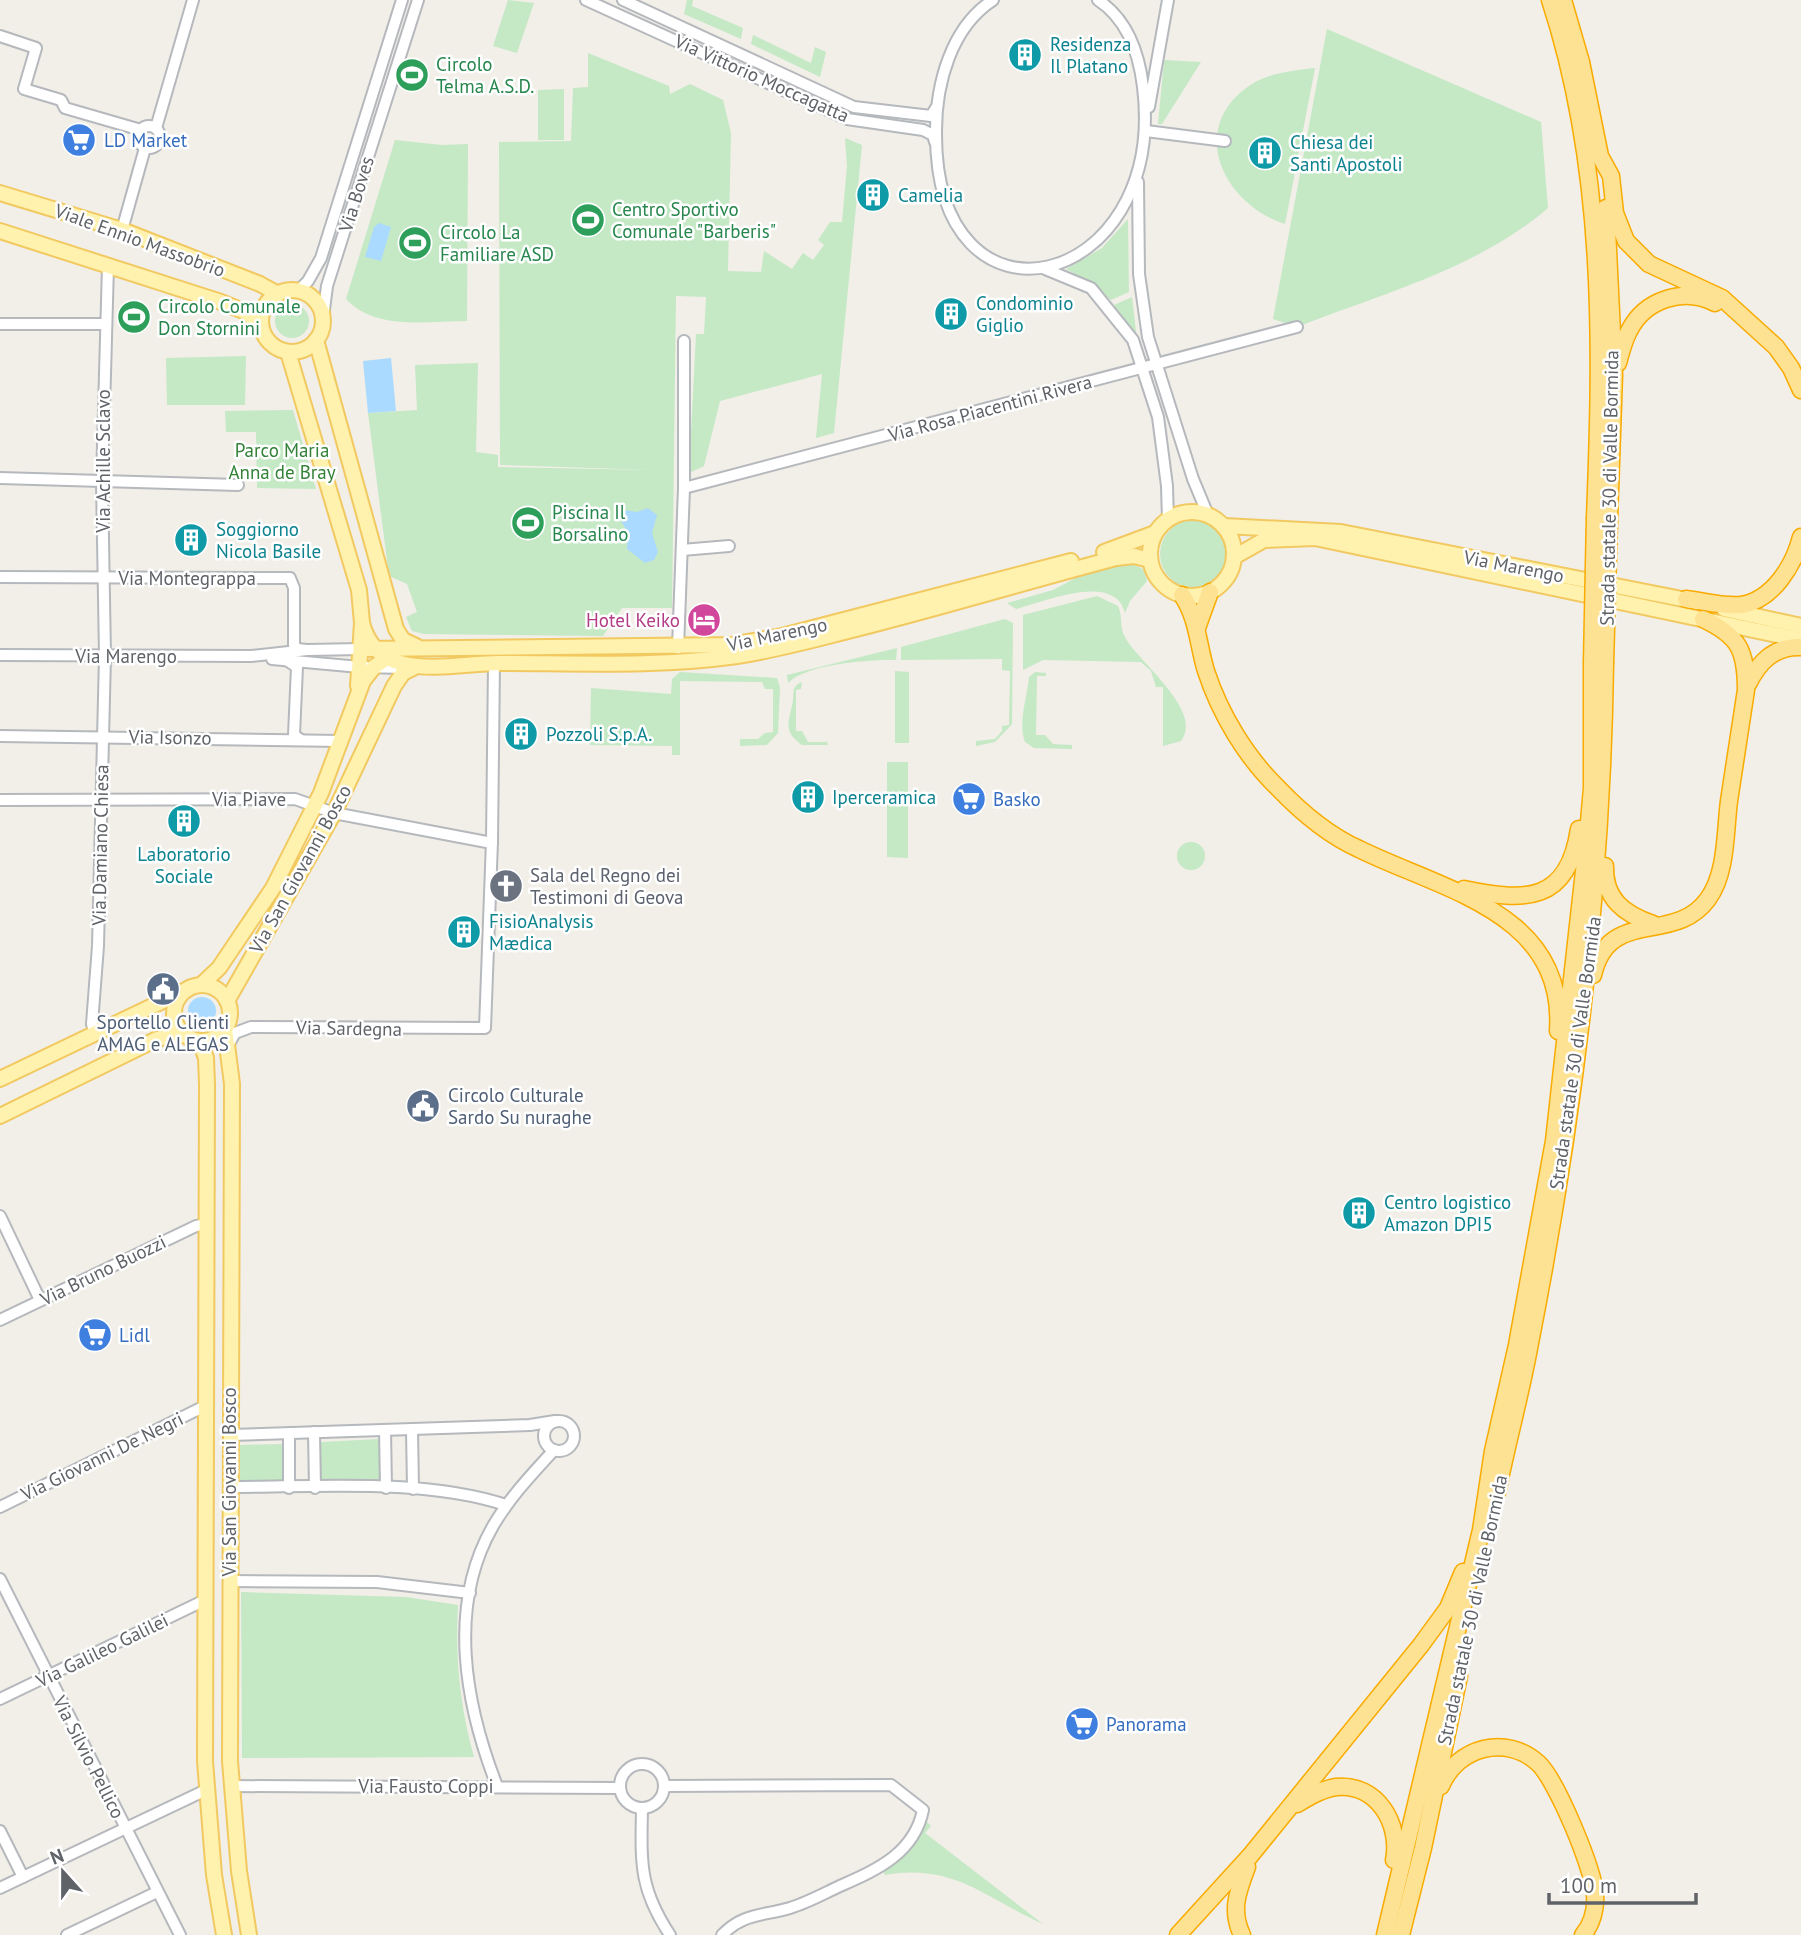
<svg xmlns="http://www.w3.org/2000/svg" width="1801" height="1935" font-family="'PT Sans',sans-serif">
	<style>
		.green { fill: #c5e8c5 }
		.water { fill: #aadaff }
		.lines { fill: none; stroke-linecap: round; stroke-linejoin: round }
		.minor-casing { stroke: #b5b8bc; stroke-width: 14 }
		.major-casing { stroke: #f2c960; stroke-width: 18 }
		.highway-casing { stroke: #f9ab00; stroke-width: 19 }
		.minor { stroke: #fff; stroke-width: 10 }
		.major { stroke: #fff2af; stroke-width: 14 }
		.highway { stroke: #fde293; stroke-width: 16 }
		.highway-bridge-casing { stroke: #f9ab00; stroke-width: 19; stroke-linecap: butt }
		.highway-bridge { stroke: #fde293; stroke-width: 16 }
		.labels { text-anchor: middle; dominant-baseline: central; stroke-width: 5; stroke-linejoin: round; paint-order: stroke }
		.culture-label { font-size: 19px; fill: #0d838f; stroke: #fff; text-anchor: start }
		.leisure-label { font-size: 19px; fill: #27864d; stroke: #fff; text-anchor: start }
		.street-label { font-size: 19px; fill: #5f6368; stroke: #fff }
		.shop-label { font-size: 19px; fill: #366cbe; stroke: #fff; text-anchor: start }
		.park-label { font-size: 19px; fill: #348238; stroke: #fff }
		.hotel-label { font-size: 19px; fill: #b23c85; stroke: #fff; text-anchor: end }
		.worship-label { font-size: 19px; fill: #5b616d; stroke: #fff; text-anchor: start }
		.service-label { font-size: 19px; fill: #4e5e75; stroke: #fff }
	</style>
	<rect width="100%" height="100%" fill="#f1efe8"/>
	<!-- green -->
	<g class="green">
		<path d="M508,0l26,3 -17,50 -24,-7z"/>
		<path d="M687,0h6l-1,6 51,22 -2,11 -57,-25z"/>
		<path d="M1327,29l214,93 7,86c-69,60 -167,86 -251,119l-24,-8z"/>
		<path d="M753,35l58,28 4,-16 11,5 -6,25 -69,-33z"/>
		<path d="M588,53l81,33 1,8 20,-10 33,16 8,33 -3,138 33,1 3,-21 28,18 11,-16 10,7 11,-15 -6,-5 12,-18h12l5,-56 -2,-28 17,7 -28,288 -18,5 6,-64 -102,27 -16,65 -15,7 7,-139h8l2,-37 -30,-1 -4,312h-50l-19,28 -179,-2 -12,-3 -6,-14 11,-5 -10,-28 -18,-8 -21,-163 49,-3 -2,-45 63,-2 -2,89 22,3v12l156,3 -154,-5 -1,-323 72,-1 2,-53 15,-1z"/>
		<path d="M1164,60l37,2 -39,62h-4z"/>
		<path d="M1315,68l-30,156c-63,-20 -99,-98 -33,-140 18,-11 43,-14 63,-16z"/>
		<path d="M564,89v51h-26v-50z"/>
		<path d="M395,140l47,5 26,-1 -1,177c-40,0 -91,10 -121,-22z"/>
		<path d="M1128,219l1,73 -18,8 -21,-18 -24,-13 36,-21z"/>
		<path d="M1132,297l5,43 -23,-35z"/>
		<circle cx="292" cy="321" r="17"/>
		<path d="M246,356l-1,49h-78l-1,-47z"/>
		<path d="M293,410l23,79 -59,-1 -1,-56h-30l-1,-21z"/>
		<circle cx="1194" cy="554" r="34"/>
		<path d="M1132,563l12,7 3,11 -17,20 -5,12c-10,-42 -82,-11 -109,-4l-9,-6 46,-13 30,-16z"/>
		<path d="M1097,596l21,10c5,10 1,21 7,31 11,23 80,74 56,104l-18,5v-59h-7l-5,-16 -10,-9 -98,-2 -20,10v-55z"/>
		<path d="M1005,619l8,4 -1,101 -17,18 -19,4v-5l19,-2 7,-8v-5l7,-1 1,-54 -8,-1v-11l-101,1v-13z"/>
		<path d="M897,648l-1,12c-25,-1 -91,4 -108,23l-1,-8z"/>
		<path d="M895,671l14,1v71h-14z"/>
		<path d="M680,672l97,6 3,9 -2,46 -11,12 -27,1v-7h18l7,-6 8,-1v-43h-8l-3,-7 -82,-1v74h-8v-9l-82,-1 1,-57 80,6 1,-15z"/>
		<path d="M1035,672l11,1v3h-9l-1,59h9l8,9 19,1v4l-38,-1 -9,-6c-7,-21 2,-43 4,-65z"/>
		<path d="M802,682l-1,7 -5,1v41h6l6,11h19l1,3h-26c-21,-15 -12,-24 -9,-45 1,-9 -1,-14 9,-18z"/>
		<path d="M887,762h21v96l-21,-1z"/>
		<circle cx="1191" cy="856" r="14"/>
		<path d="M379,1439v41h-58v-38z"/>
		<path d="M282,1444v36h-42v-35z"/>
		<path d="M241,1592l165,5 52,8c-3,54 2,101 16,152l-232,1z"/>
		<path d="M926,1821l5,5 -6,7 118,91c-58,-26 -89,-61 -158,-49l-2,-5z"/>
	</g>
	<!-- water -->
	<g class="water">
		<path d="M379,223l12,4 -10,34 -16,-4 9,-30z"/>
		<path d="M391,358l5,53 -28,2 -5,-52z"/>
		<path d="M648,508l9,7 -5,18 6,19 -4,8 -9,3 -18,-14 1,-16 -9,-16 5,-7 13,2z"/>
		<circle cx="202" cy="1011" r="14"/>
	</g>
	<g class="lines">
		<!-- minor casing -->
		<g class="minor-casing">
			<g id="minor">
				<path d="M586,0l261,119 76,11 10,5 2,7"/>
				<path d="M623,0l231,107 77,9 5,-8"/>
				<path d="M993,0c-42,27 -57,84 -57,131 -2,216 232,160 207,-44 -4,-34 -16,-68 -45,-87"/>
				<path d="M0,36l36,12 -12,41 37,11 4,8 76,22"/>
				<path d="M1149,107l19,-107"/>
				<circle cx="149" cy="137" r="11"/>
				<path d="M156,128l37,-128"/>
				<path d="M1146,131l79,10"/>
				<path d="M1138,182l1,92 9,63 45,142 15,36"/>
				<path d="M122,230l23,-82"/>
				<path d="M1045,269l46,19 42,52 25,77 9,69 1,33"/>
				<path d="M298,291l10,-10 13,-23 81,-258"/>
				<path d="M0,324h104"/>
				<path d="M322,325l5,-39 91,-286"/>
				<path d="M0,478l238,7"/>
				<path d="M684,488l613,-161"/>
				<path d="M682,550l47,-4"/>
				<path d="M0,577l290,1 4,10v57l3,4 10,1"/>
				<path d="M678,648l6,-160v-147"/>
				<path d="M0,655l251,1 56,-6 54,-1"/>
				<path d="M272,659l88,8 46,1"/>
				<path d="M288,661l9,6 -3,68 7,5"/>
				<path d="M0,736l341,5"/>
				<path d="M0,800l295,-1 39,14 158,30"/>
				<path d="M95,1034l-3,-10 6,-78 7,-290 -3,-175 6,-215"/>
				<path d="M227,1047l8,-14 16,-6 234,1 7,-187 2,-178"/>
				<path d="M0,1216l40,84"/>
				<path d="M0,1320l196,-94 10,-2"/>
				<circle cx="559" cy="1436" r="15"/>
				<path d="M412,1429l1,60"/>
				<path d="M385,1430l1,58"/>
				<path d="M314,1432l1,56"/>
				<path d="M289,1433v55"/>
				<path d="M230,1435l300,-10 25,-4"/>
				<path d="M230,1487c86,0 194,-9 276,18"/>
				<path d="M0,1507l205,-101"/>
				<path d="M0,1579l180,356"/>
				<path d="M229,1581l148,1 93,11"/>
				<path d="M0,1699l203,-98"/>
				<circle cx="642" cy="1786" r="22"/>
				<path d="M231,1786l389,2"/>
				<path d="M497,1786c-32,-82 -50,-180 -4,-260 17,-29 39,-52 61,-76"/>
				<path d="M664,1786l227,-1 32,25c-9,44 -47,60 -83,76 -17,8 -33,17 -50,22 -27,8 -47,5 -68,27"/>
				<path d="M642,1808c-1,55 -3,80 28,127"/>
				<path d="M0,1831l23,46"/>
				<path d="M0,1888l206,-98"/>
				<path d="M67,1935l90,-43"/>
			</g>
		</g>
		<!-- major casing -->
		<g class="major-casing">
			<g id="major">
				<path d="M0,193l122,37 138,54 18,10"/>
				<path d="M0,231l221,71 27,11 13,15"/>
				<circle cx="292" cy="321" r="31"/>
				<path d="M316,340l80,289 7,11 13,6"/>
				<path d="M288,352l71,238 3,33 -4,63"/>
				<circle cx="1192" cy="554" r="42"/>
				<path d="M1224,526l117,6 356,70"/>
				<path d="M1104,552l51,-19"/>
				<path d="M1234,557l30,-17 51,-2 486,102"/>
				<path d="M1724,609l77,17"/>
				<path d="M362,623c16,62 90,40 137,40 79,0 160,4 238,-7 40,-6 79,-17 119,-27 87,-22 173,-48 260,-71l18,-2 16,4"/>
				<path d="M361,649l369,-4 52,-9 289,-75"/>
				<path d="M201,985l18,-17 54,-80 48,-95 42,-112 11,-14 17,-12"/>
				<circle cx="202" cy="1013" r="28"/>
				<path d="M227,1001l107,-188 60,-127 9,-13 10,-5"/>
				<path d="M225,1029l7,55 -2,677 9,110 10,64"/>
				<path d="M200,1042l6,16 1,26 -2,677 9,114 10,60"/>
				<path d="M0,1079l188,-90"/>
				<path d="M0,1116l157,-77 26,-5"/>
			</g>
		</g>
		<!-- highway casing -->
		<g class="highway-casing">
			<g id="highway">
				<path d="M1550,0c55,168 52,343 45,517"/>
				<path d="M1563,0l18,62 19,94 11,20 4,37 11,28 23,23 73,34 54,49 15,21 10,22"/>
				<path d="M1606,208l8,167 -5,145"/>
				<path d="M1618,363c3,-11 6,-23 11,-32 16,-32 55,-44 86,-28"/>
				<path d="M1182,595c16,24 16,50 24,76 14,43 40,86 72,117 22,23 52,48 81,61 83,41 207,63 199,182"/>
				<path d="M1686,599c17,2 38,8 55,6 32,-5 53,-40 60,-68"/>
				<path d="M1197,628l13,-36"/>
				<path d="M1748,684c11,-22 26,-38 53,-37"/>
				<path d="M1605,866c-1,33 19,48 48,58"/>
				<path d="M1464,889c61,13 104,14 115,-60"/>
				<path d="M1593,975c16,-69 81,-29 115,-76 19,-26 17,-67 21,-98 6,-37 11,-74 17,-111 0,-40 -7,-54 -43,-71"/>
				<path d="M1497,1493c10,-50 24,-100 33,-150 44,-224 72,-450 75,-679"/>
				<path d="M1441,1786c16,-39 65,-52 97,-23 18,16 56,107 57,132 1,14 -3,29 -12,40"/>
				<path d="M1297,1804c12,-7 25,-15 39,-17 42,-4 65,38 58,73"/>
				<path d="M1178,1935l72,-79 171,-211 27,-37 15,-36"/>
				<path d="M1242,1935c-12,-25 -4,-44 5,-68"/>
				<path d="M1385,1935l96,-405 12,-79 24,-106 37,-204 33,-297 5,-56v-125"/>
				<path d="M1401,1935l22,-87 36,-172"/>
			</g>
		</g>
		<!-- minor -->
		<use href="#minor" class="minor"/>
		<!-- major -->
		<use href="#major" class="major"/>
		<!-- highway -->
		<use href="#highway" class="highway"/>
		<!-- highway-bridge casing -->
		<g class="highway-bridge-casing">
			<g id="highway-bridge">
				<path d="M1592,663l3,-146"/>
				<path d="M1605,664l4,-144"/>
			</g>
		</g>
		<!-- highway-bridge -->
		<use href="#highway-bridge" class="highway-bridge"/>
	</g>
	<!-- icons -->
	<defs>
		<g id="building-disc" transform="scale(1.75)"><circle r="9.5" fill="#0f9aa8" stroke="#fff"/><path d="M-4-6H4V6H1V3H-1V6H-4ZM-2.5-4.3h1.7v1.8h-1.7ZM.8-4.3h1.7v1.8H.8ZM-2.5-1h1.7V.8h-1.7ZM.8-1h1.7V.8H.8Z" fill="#fff"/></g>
		<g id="stadium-disc" transform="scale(1.75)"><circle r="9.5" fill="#2e9e5b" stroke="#fff"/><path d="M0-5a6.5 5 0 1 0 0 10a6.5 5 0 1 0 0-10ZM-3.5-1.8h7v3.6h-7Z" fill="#fff"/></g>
		<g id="supermarket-disc" transform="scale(1.75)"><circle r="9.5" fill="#3f7fe0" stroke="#fff"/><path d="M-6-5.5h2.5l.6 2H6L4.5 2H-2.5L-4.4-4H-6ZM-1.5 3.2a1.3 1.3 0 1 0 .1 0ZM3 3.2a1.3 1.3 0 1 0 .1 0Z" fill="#fff"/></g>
		<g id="hotel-disc" transform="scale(1.75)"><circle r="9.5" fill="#d1479c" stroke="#fff"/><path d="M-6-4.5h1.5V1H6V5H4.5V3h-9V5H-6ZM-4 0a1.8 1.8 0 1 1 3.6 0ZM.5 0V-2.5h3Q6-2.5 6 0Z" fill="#fff"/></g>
		<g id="church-disc" transform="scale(1.75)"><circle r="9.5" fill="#6b7280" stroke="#fff"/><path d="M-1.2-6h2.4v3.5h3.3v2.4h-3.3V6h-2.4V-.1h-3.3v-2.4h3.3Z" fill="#fff"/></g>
		<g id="civic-disc" transform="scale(1.75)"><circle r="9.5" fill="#5c6f8a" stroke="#fff"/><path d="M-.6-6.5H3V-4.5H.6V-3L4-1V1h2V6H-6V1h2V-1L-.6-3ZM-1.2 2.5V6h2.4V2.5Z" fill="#fff"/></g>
	</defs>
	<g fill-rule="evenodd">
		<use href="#building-disc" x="1025" y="55"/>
		<use href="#stadium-disc" x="412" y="75"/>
		<use href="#supermarket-disc" x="79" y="140"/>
		<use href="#building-disc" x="1265" y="153"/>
		<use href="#building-disc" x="873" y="195"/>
		<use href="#stadium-disc" x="588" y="220"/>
		<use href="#stadium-disc" x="415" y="243"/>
		<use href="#building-disc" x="951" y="314"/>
		<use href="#stadium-disc" x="134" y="317"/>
		<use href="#stadium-disc" x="528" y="523"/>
		<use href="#building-disc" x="191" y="540"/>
		<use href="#hotel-disc" x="704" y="620"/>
		<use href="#building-disc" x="521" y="734"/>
		<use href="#building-disc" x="808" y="797"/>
		<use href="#supermarket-disc" x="969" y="799"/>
		<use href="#building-disc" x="184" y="821"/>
		<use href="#church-disc" x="506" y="886"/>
		<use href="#building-disc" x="464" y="932"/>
		<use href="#civic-disc" x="163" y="989"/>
		<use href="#civic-disc" x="423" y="1106"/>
		<use href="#building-disc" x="1359" y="1213"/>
		<use href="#supermarket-disc" x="95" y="1335"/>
		<use href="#supermarket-disc" x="1082" y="1724"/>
	</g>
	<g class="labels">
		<!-- culture labels -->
		<g class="culture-label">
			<text x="1050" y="44">Residenza<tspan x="1050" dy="22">Il Platano</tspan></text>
			<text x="1290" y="142">Chiesa dei<tspan x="1290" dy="22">Santi Apostoli</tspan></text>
			<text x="898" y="195">Camelia</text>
			<text x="976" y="303">Condominio<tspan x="976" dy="22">Giglio</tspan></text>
			<text x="216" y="529">Soggiorno<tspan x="216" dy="22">Nicola Basile</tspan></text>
			<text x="546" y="734">Pozzoli S.p.A.</text>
			<text x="832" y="797">Iperceramica</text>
			<text x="184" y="854" text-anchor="middle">Laboratorio<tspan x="184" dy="22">Sociale</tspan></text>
			<text x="489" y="921">FisioAnalysis<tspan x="489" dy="22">Mædica</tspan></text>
			<text x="1384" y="1202">Centro logistico<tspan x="1384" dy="22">Amazon DPI5</tspan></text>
		</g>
		<!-- leisure labels -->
		<g class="leisure-label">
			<text x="436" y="64">Circolo<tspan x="436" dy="22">Telma A.S.D.</tspan></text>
			<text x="612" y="209">Centro Sportivo<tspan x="612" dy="22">Comunale "Barberis"</tspan></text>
			<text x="440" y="232">Circolo La<tspan x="440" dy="22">Familiare ASD</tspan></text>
			<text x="158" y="306">Circolo Comunale<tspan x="158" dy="22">Don Stornini</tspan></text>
			<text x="552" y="512">Piscina Il<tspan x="552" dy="22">Borsalino</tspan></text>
		</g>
		<!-- street labels -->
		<g class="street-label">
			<text transform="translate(762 78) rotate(24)">Via Vittorio Moccagatta</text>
			<text transform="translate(356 194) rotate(-73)">Via Boves</text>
			<text transform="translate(140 240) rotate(20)">Viale Ennio Massobrio</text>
			<text transform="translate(990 408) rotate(-15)">Via Rosa Piacentini Rivera</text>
			<text transform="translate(103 461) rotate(-90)">Via Achille Sclavo</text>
			<text transform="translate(1609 488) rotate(-89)">Strada statale 30 di Valle Bormida</text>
			<text transform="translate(1514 566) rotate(11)">Via Marengo</text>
			<text x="187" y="578">Via Montegrappa</text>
			<text transform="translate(777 634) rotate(-12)">Via Marengo</text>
			<text x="126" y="656">Via Marengo</text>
			<text transform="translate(170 737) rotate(1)">Via Isonzo</text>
			<text x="249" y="799">Via Piave</text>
			<text transform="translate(100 845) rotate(-89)">Via Damiano Chiesa</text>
			<text transform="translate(300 869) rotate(-61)">Via San Giovanni Bosco</text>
			<text transform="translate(349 1028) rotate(1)">Via Sardegna</text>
			<text transform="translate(1575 1053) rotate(-82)">Strada statale 30 di Valle Bormida</text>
			<text transform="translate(103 1270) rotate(-26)">Via Bruno Buozzi</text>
			<text transform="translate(102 1456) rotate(-26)">Via Giovanni De Negri</text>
			<text transform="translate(229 1482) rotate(-90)">Via San Giovanni Bosco</text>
			<text transform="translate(1472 1610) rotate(-78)">Strada statale 30 di Valle Bormida</text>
			<text transform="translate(102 1650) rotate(-26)">Via Galileo Galilei</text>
			<text transform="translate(89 1757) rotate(63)">Via Silvio Pellico</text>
			<text x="426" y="1786">Via Fausto Coppi</text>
		</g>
		<!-- shop labels -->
		<g class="shop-label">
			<text x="104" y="140">LD Market</text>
			<text x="993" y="799">Basko</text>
			<text x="119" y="1335">Lidl</text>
			<text x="1106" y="1724">Panorama</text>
		</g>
		<!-- park labels -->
		<g class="park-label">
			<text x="282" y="450">Parco Maria<tspan x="282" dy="22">Anna de Bray</tspan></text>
		</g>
		<!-- hotel labels -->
		<g class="hotel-label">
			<text x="680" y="620">Hotel Keiko</text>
		</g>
		<!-- worship labels -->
		<g class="worship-label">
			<text x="530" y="875">Sala del Regno dei<tspan x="530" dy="22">Testimoni di Geova</tspan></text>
		</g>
		<!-- service labels -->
		<g class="service-label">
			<text x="163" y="1022">Sportello Clienti<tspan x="163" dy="22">AMAG e ALEGAS</tspan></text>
			<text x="448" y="1095" text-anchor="start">Circolo Culturale<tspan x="448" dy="22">Sardo Su nuraghe</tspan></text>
		</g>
	</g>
	<!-- north arrow -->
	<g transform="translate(63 1872) rotate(339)" stroke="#ffffff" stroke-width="5" paint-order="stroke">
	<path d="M0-5L12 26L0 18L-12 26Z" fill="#5f6368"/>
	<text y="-10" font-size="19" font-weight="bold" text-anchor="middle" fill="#5f6368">N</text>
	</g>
	<!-- scale -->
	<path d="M1549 1893v10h147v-10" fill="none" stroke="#5f6368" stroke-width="3.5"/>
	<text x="1560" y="1893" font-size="21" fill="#5f6368" stroke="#ffffff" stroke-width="5" paint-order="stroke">100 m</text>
</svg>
